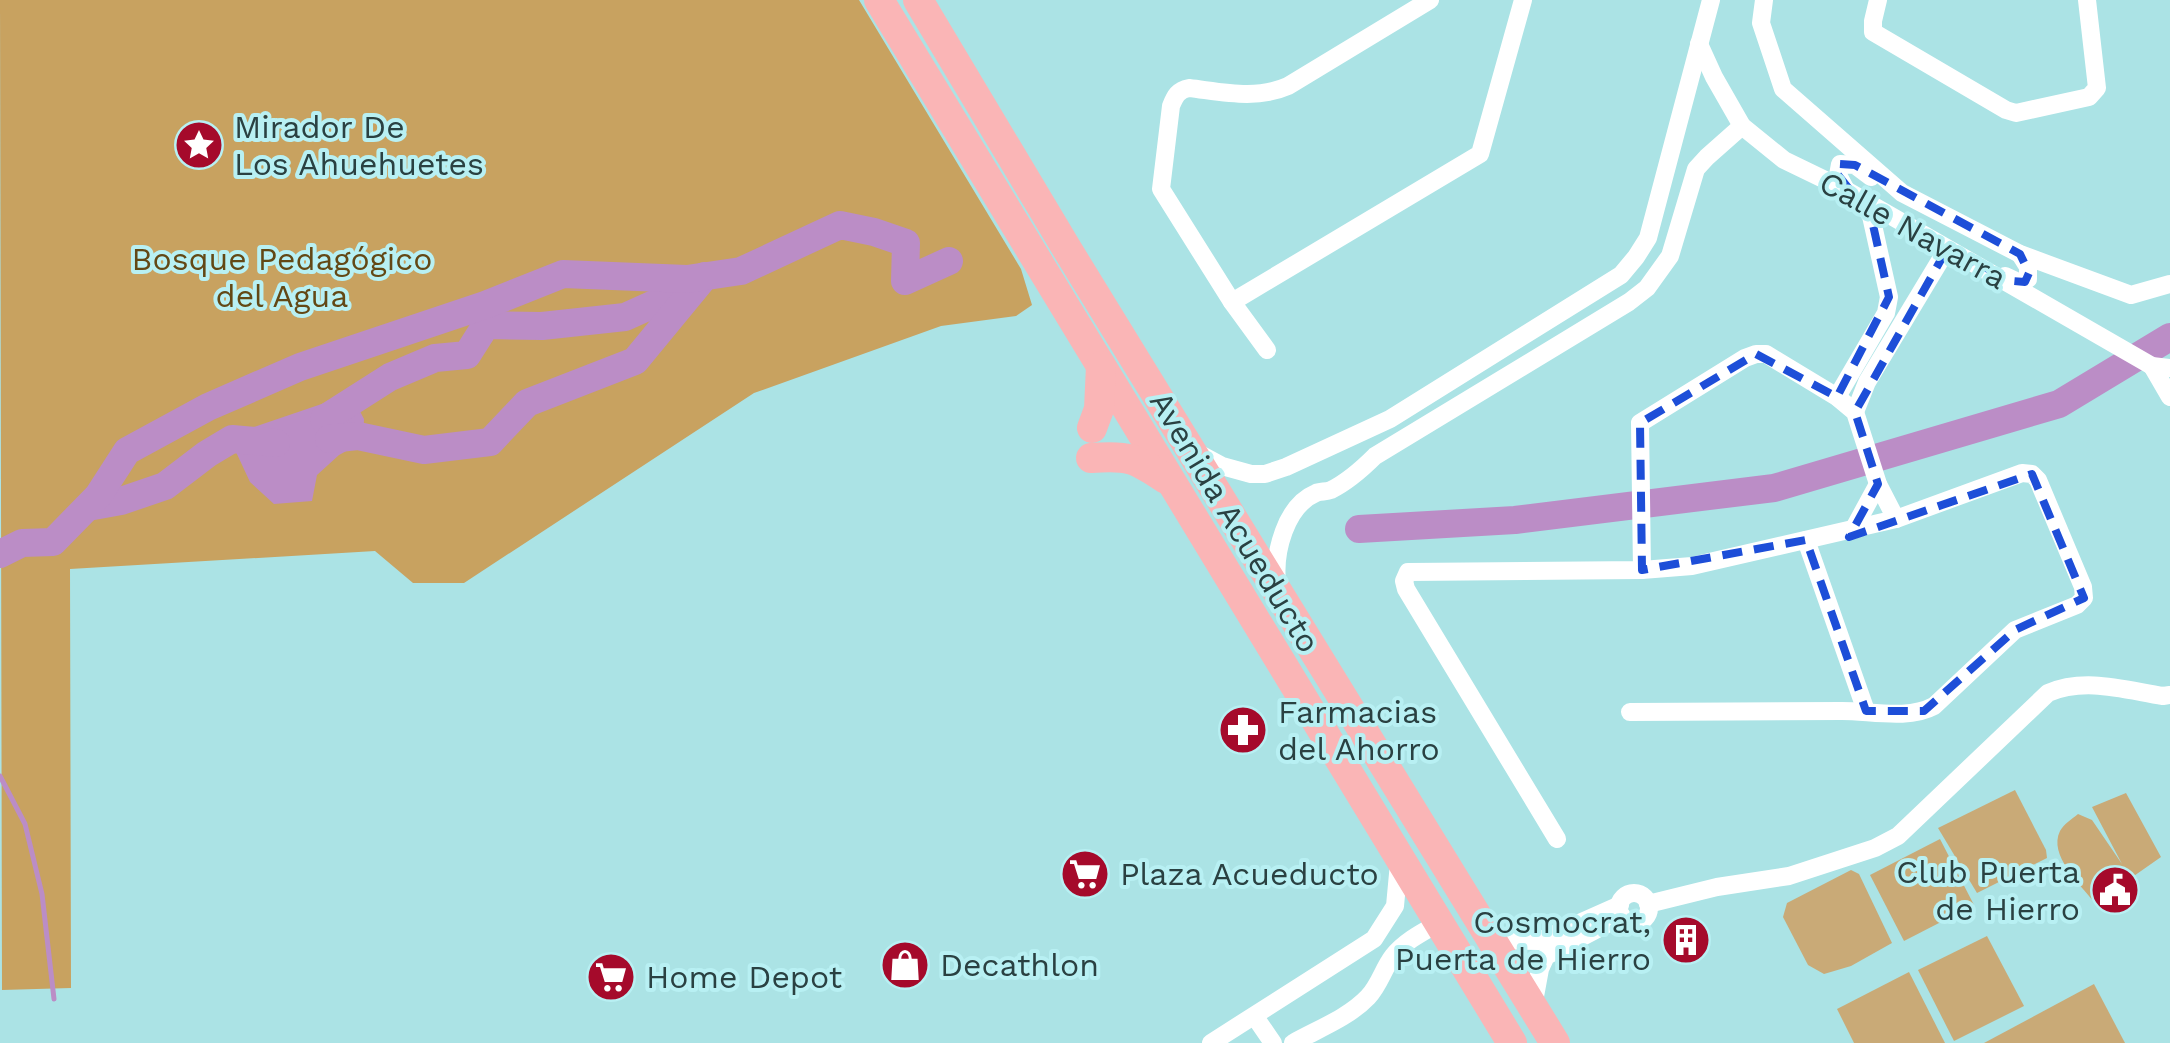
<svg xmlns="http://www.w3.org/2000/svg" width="2170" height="1043" font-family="'Work Sans',sans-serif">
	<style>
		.green { fill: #c9aa77 }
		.forest { fill: #c8a260 }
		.water { fill: #bb8dc6 }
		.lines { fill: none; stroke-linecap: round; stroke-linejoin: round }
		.stream { stroke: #bb8dc6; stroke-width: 5 }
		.river { stroke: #bb8dc6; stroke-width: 28 }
		.street { stroke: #fff; stroke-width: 18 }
		.primary { stroke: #fab5b6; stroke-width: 30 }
		.marked { fill: none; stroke: #1d4ed8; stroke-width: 8; stroke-dasharray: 20 12; stroke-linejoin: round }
		.labels { text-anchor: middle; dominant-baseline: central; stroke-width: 8; stroke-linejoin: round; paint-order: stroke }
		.poi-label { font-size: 32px; fill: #2a4142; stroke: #b8f0f3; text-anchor: start }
		.street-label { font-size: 32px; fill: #2a4142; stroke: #b8f0f3 }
		.park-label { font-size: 32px; fill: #634815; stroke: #b8f0f3 }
	</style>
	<rect width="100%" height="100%" fill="#abe3e5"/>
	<!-- green -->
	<g class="green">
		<path d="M2015,790l31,60 1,8 -70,35 -39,-65z"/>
		<path d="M2126,793l35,64 -30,21 -20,22 -17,2c-14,-18 -46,-47 -34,-71 4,-7 12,-12 18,-17l14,6 30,44 -30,-57z"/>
		<path d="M1940,839l34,66 -70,36 -34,-66z"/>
		<path d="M1851,870l8,4 33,69 -41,23 -27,8 -16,-9 -25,-48 4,-14z"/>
		<path d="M1987,936l37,70 -70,35 -36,-71z"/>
		<path d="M1909,972l36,71h-91l-17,-34z"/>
		<path d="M2094,984l31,59h-141z"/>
	</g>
	<!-- forest -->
	<path class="forest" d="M0,0h859l162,269 11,36 -16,11 -75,10 -187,67 -290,190h-51l-38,-32 -305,18 1,419 -69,2z"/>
	<!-- water -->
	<path class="water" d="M351,394l13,25 -1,23 -24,13 -22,20 -5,26 -38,3 -24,-22 -14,-30 6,-21z"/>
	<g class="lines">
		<!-- stream -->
		<path class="stream" d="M0,776l25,48 17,70 12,105"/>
		<!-- river -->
		<g class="river">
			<path d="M324,419l66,-42 45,-19 32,-3 19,-30 56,1 83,-9 40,-18 28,-9"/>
			<path d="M329,439l29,-3 66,14 66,-8 37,-39 108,-42 70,-85"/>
			<path d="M88,507l33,-6 44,-15 42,-32 25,-15 44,4"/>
			<path d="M1359,529l156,-9 259,-32 285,-84 111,-67"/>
			<path d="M0,554l22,-11 31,-1 45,-46 29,-45 81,-44 92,-40 185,-62 78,-31 124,5 54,-8 99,-46 34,7 32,11 -1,38 44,-20"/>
		</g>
		<!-- street -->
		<g class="street">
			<path d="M1764,0l-3,23 22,66 119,104 118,61 111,41 39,-11"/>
			<path d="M1878,0l-5,21v11l133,78 10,3 73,-16 8,-9 -10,-88"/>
			<path d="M1699,44l15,33 28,49 42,34 62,30 306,176 18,2"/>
			<path d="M1846,190l-8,-15 2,-11 15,1 16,12"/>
			<path d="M2005,276l15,7 8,-4v-12l-8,-13"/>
			<path d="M1232,302l248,-148 43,-154"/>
			<path d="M1267,350l-35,-48 -71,-113 10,-83c4,-10 7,-16 18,-18 34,4 67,12 99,-2l142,-86"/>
			<path d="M2152,366l18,31"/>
			<path d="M1837,397l49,-84 3,-16 -18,-81 -11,-16"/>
			<path d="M1855,412l12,-30 80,-133"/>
			<path d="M1196,452l26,14 29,8h14l21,-7 104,-48 231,-144 15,-18 12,-19 63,-238"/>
			<path d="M1853,530l25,-46"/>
			<path d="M1806,540l60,171"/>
			<path d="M1642,570l-2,-147 105,-65 11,-4h10l71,43 18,15 23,72 18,35"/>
			<path d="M1277,582c-3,-29 8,-76 39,-89 4,-2 10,-1 15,-3 16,-8 31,-21 44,-34l254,-154 18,-14 23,-32 26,-87 11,-12 35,-31"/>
			<path d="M1557,839l-151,-250 -2,-8 4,-9 234,-2 50,-4 204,-47 126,-46 10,1 6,6 45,107 1,11 -7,7 -62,25 -81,76c-26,14 -63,5 -92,5 -71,1 -142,1 -212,1"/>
			<circle cx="1634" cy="908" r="15"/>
			<path d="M1648,904l69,-17 72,-11 86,-28 23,-12 150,-143c37,-16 77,-3 115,3l7,-1"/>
			<path d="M1491,940l48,1 81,-36"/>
			<path d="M1533,1007l7,-38 6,-13 76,-40"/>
			<path d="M1255,1017l18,26"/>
			<path d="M1211,1043l163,-104 21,-33 4,-43"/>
			<path d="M1293,1043c25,-14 55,-25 75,-46 12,-13 15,-28 25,-41 12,-15 30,-24 46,-33"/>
		</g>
		<!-- primary -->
		<g class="primary">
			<path d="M879,0l633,1043"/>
			<path d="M918,0l149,249 488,794"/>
			<path d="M1092,428l7,-19 2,-43"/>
			<path d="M1091,458c38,-3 44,0 75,21"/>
		</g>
	</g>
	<!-- marked area -->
	<path class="marked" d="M1840,164l15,1 165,89 9,19 -4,9 -12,-1 -66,-32 -92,163 23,72 -29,53 183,-63 52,124 -69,32 -91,81h-58l-60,-171 -164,30 -2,-147 116,-69 81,43 52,-100 -18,-81 -33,-41z"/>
	<!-- icons -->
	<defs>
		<g id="sight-disc" transform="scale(2.5)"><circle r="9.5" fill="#a50a2b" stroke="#b8f0f3"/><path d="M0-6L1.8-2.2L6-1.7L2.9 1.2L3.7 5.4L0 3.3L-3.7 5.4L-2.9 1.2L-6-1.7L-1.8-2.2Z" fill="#fff"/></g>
		<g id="pharmacy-disc" transform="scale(2.5)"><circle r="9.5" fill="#a50a2b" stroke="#b8f0f3"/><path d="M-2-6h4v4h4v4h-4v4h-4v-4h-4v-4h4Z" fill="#fff"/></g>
		<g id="supermarket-disc" transform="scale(2.5)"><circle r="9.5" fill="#a50a2b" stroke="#b8f0f3"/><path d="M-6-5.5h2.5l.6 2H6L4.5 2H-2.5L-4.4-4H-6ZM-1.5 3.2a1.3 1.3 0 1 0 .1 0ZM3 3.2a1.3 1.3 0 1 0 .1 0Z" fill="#fff"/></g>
		<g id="civic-disc" transform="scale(2.5)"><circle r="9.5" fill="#a50a2b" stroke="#b8f0f3"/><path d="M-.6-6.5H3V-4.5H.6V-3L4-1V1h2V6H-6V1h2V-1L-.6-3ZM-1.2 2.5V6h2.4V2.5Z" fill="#fff"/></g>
		<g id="building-disc" transform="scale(2.5)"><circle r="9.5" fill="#a50a2b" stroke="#b8f0f3"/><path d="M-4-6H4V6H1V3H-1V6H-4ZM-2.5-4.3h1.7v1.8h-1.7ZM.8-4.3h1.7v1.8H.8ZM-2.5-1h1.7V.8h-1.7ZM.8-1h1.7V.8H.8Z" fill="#fff"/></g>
		<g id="shop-disc" transform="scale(2.5)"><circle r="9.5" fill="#a50a2b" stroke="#b8f0f3"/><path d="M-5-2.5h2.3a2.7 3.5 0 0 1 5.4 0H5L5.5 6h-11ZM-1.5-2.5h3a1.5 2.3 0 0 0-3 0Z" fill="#fff"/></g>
	</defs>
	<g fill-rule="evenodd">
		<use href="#sight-disc" x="199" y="145"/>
		<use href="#pharmacy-disc" x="1243" y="730"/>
		<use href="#supermarket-disc" x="1085" y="874"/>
		<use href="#civic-disc" x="2115" y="890"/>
		<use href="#building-disc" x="1686" y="940"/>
		<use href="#shop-disc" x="905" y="965"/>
		<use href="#supermarket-disc" x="611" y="977"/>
	</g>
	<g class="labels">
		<!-- poi labels -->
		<g class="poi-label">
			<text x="234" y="127">Mirador De<tspan x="234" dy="37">Los Ahuehuetes</tspan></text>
			<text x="1278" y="712">Farmacias<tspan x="1278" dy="37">del Ahorro</tspan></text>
			<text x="2080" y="872" text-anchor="end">Club Puerta<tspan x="2080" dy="37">de Hierro</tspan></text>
			<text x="1120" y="874">Plaza Acueducto</text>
			<text x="1651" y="922" text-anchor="end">Cosmocrat,<tspan x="1651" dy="37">Puerta de Hierro</tspan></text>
			<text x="940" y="965">Decathlon</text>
			<text x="646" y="977">Home Depot</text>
		</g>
		<!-- street labels -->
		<g class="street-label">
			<text transform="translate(1913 230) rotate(29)">Calle Navarra</text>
			<text transform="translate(1235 522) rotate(59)">Avenida Acueducto</text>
		</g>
		<!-- park labels -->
		<g class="park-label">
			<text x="282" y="259">Bosque Pedagógico<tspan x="282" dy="37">del Agua</tspan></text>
		</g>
	</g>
</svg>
